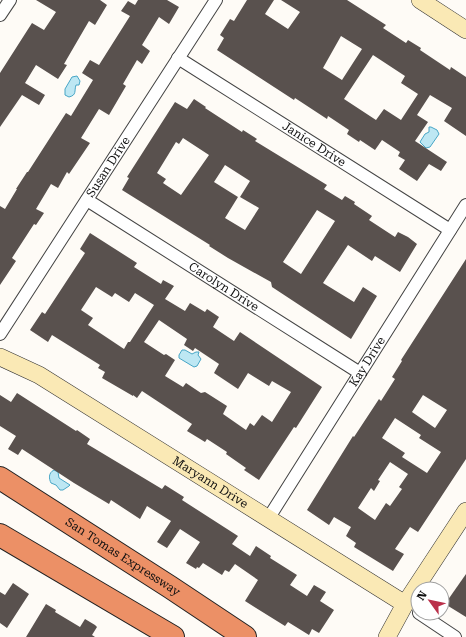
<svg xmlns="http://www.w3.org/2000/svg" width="466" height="637" font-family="'Roboto Serif',serif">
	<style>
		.water { fill: #bde7f3; stroke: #48a6c6 }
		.building { fill: #59514e; fill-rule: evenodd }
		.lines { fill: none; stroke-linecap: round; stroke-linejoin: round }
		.street-casing { stroke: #444; stroke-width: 14 }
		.secondary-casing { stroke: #333; stroke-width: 18 }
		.highway-casing { stroke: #222; stroke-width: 24 }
		.street { stroke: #fff; stroke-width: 12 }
		.secondary { stroke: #fae9b5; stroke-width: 17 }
		.highway { stroke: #ec9066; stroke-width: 22 }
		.labels { text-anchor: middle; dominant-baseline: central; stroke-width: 4; stroke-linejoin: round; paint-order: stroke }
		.street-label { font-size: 12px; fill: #111; stroke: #fff }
	</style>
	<rect width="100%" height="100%" fill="#fefbf6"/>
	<!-- water -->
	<g class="water">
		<path d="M77,76l3,5 -1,4h-3c-2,6 1,10 -7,12l-4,-2v-6l7,-12z"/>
		<path d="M429,127h2l6,3 2,4 -9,13 -4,1 -6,-6 5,-8 4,-2z"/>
		<path d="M182,350h3l7,4 4,-2h3l-1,3 3,4 -4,7 -3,1 -15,-9v-3z"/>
		<path d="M54,470l4,2 1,6 11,7 -1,1 -6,4h-3l-4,-5 -5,-2c-2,-4 -3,-10 3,-13z"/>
	</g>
	<!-- building -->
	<g class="building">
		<path d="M36,0h64l7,5 -12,20 -6,-4 -25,43 3,1 -9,14 -22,-14 -11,18 20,12 -6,10 -17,-10 -22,32v-54l32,-50 12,7 12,-18z"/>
		<path d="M138,0h29l12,7 -10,17 -10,-7 -17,28 8,6 -8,13 -5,-4 -14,24 3,2 -17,29 -10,-6 -18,29 9,5 -21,31 -2,-2 -9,16 -7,-4 -15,25 8,4 -8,12 -2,-1 -22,34 4,3 -16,24v-79l5,3 12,-20h-1l11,-17h1l38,-59 5,3 22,-36 -11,-7 8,-13 9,5 31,-49 -9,-5 7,-10 7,4z"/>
		<path d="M247,0h27l-9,14 23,15 12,-17 -19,-12h66l39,25 -3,3 23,15 2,-3 13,8 -1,2 30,20 1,-3 15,10v59l-22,-15 8,-13 -22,-13 -13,20 11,7 -13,19 32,21 -6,9 -12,-7 -12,17 -18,-12 6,-9 -7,-4 2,-4 -18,-12 -7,10 -15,-10 -1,2 -12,-8 2,-4 -21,-14 -1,3 -32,-21 -1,2 -77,-50 7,-12 -4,-3 10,-16 4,2zM341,36l21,13 -20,31 -19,-12zM373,55l32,21 -4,7 17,11 -17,26 -17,-11 -8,11 -32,-21z"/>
		<path d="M194,99l12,8 -1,1 37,24 1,-2 14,9 -2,2 72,44 -3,4 18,11 3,-4 10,6 -1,2 18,12 -3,4 26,17 3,-5 10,5 9,7 -17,28 -25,-16 -3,5 -24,-16 -25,38 31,19 9,-15 14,9 -26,43 -79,-52 -1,-5 -43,-24 -19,-12 1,-1 -88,-55 7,-12 -2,-1 48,-75 12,7zM183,138l26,17 -28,40 -18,-12 3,-4 -9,-6 19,-31 3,2zM225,165l25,16 -10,16 19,11 -14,22 -20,-12 13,-21 -24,-15zM317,210l18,11 -34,53 -18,-12z"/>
		<path d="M90,233l47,30 -3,4 27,17 2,-4 11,6 -9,13 20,12 5,-8 15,9 2,-3 12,8 -6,10 21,14 6,-9 82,55 -26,41 -2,-1 -35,53 -15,-10 2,-2 -20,-14 1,-2 -20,-13 -2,3 -18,-11 5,-7 -50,-33 -5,7 -4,-3v1l-31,-18 3,-6 -7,-4 2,-3 -48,-30 -4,7 -18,-12 12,-18 3,2 40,-61 -5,-4zM96,287l16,10 3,-4 14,9 6,-9 19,12 -24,37h-2l-4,7 -36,-24 5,-7 -12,-8zM159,320l28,19 -3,6 9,6 2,-3 24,16 -5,9 24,16 10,-16 21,13 3,-5 19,11 -19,30 -10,-7 -8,11 -4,-3 -4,7 -23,-16 4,-8 -22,-14 -4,1 -15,-10 -3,4 -18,-11 10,-16 -9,-6 -2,1 -20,-13z"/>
		<path d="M466,259v200l-48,73 -8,-5 -15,22 9,5 -11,17 -39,-24 2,-4 -10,-7 5,-9 -17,-10 -5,8 -22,-15 46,-74 1,1 25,-38 2,2 14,-22 -3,-2 10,-16 -1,-1zM423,395l24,15 -12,18 -23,-16zM395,418l26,17 -2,3 22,14 -14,21 -25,-16 3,-4 -23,-15zM390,462l18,12 -9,13 3,2 -12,17 -4,-3 -11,17 -17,-12 13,-20 3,3 6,-10 -2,-1z"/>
		<path d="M17,393l59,38 1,-1 13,9 -3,5 75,45 3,-4 19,12 -2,3 56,36 -6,8 18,12 6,-10 15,10 -1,2 27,17 -7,10 17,11 7,-11 12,7 -6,9 14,9 -15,23 -7,-4 -3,6 -21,-13 -3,4 -40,-25 13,-21 -23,-16 -6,8 -4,-2 -3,5 -19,-12 -4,5 -2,-1 -1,2 -10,-6 14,-21 -20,-13 -13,19 -10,-6 14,-21 -24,-15 -7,13 -29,-19 -2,4 -35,-21 -52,-34 -4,6 -10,-6 8,-13 -16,-10v-31l11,7z"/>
		<path d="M466,574v43l-21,-13z"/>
		<path d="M13,583l16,11 -22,34 -7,-5v-31l5,3z"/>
		<path d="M46,604l10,6 -1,2 25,15 5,-8 10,6 2,2 -5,8 3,2h-69z"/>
	</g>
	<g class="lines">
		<!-- street casing -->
		<g class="street-casing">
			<g id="street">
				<path d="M0,15l10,-15"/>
				<path id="s1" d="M178,58l272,172"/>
				<path id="s2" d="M87,200l273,173"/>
				<path id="s3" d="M0,334l216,-334"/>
				<path id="s4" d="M268,519l198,-314"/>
				<path d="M419,613l36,24"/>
			</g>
		</g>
		<!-- secondary casing -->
		<g class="secondary-casing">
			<g id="secondary">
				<path d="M420,0l46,30"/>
				<path id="s5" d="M0,357l39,18 366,229"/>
				<path d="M387,637l18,-33 61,-93"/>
			</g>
		</g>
		<!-- highway casing -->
		<g class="highway-casing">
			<g id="highway">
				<path id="s6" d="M0,478l170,109 75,50"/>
				<path d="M0,535l173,102"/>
			</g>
		</g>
		<!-- street -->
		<use href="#street" class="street"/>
		<!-- secondary -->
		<use href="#secondary" class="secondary"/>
		<!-- highway -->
		<use href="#highway" class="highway"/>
	</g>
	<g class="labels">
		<!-- street labels -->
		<g class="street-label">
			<text stroke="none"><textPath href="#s1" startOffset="161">Janice Drive</textPath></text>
			<text stroke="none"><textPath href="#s3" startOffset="199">Susan Drive</textPath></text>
			<text stroke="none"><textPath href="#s2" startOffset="162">Carolyn Drive</textPath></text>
			<text stroke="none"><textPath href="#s4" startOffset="186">Kay Drive</textPath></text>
			<text stroke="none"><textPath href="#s5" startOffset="245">Maryann Drive</textPath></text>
			<text stroke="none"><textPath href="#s6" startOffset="146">San Tomas Expressway</textPath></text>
		</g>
	</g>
	<!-- north arrow -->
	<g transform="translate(430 601) rotate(303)"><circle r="19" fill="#ffffff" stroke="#a0a0a0"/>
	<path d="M0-3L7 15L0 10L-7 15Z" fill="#ba304a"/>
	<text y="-6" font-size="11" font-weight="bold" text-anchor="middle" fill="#111111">N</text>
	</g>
</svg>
